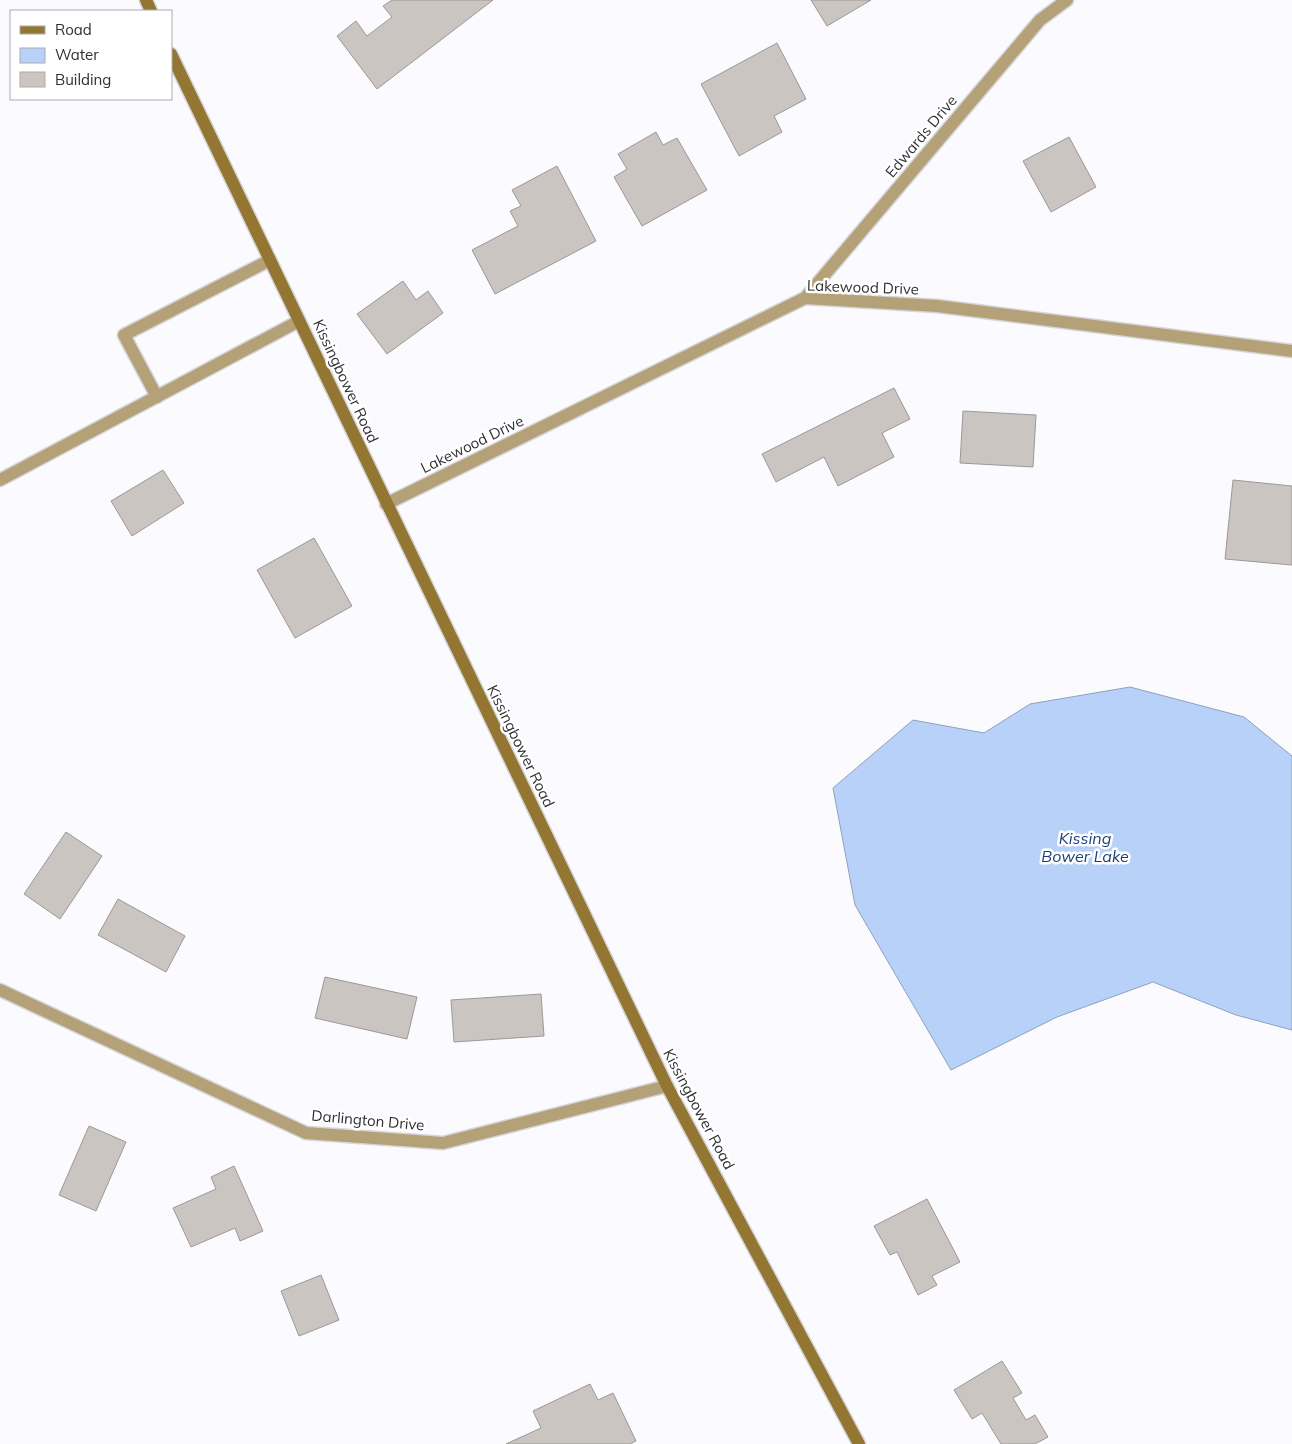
<svg xmlns="http://www.w3.org/2000/svg" width="1292" height="1444" font-family="Mulish,sans-serif">
	<style>
		.water { fill: #b8d1f9; stroke: #8fa1bd }
		.building { fill: #cac5c1; stroke: #9d9894 }
		.lines { fill: none; stroke-linecap: round; stroke-linejoin: round }
		.lane-casing { stroke: #d6d6da; stroke-width: 15 }
		.street-casing { stroke: #d6d6da; stroke-width: 15 }
		.secondary-casing { stroke: #d6d6da; stroke-width: 15 }
		.lane { stroke: #b5a177; stroke-width: 12 }
		.street { stroke: #b5a177; stroke-width: 12 }
		.secondary { stroke: #937631; stroke-width: 12 }
		.labels { text-anchor: middle; dominant-baseline: central; stroke-width: 5; stroke-linejoin: round; paint-order: stroke }
		.street-label { font-size: 15px; fill: #303032; stroke: #fff }
		.water-label { font-size: 16px; font-style: italic; fill: #1c3f79; stroke: #fff }
	</style>
	<rect width="100%" height="100%" fill="#fafaff"/>
	<!-- water -->
	<path class="water" d="M1130,687l114,30 48,39v274l-56,-15 -83,-33 -96,35 -106,53 -96,-165 -22,-117 80,-68 71,13 46,-29z"/>
	<!-- building -->
	<g class="building">
		<path d="M392,0h101l-116,89 -40,-53 19,-15 11,15 25,-19 -9,-11z"/>
		<path d="M811,0h60l-44,26z"/>
		<path d="M777,43l29,56 -32,17 8,16 -43,24 -38,-72z"/>
		<path d="M656,132l7,13 14,-7 30,52 -65,36 -28,-49 13,-8 -9,-15z"/>
		<path d="M1069,137l27,50 -45,25 -28,-51z"/>
		<path d="M557,166l39,75 -101,53 -23,-44 46,-24 -8,-15 11,-5 -9,-16z"/>
		<path d="M403,281l13,19 12,-9 15,22 -56,41 -30,-40z"/>
		<path d="M894,388l16,31 -28,14 12,24 -56,29 -14,-29 -48,25 -14,-28z"/>
		<path d="M963,411l73,4 -3,52 -73,-4z"/>
		<path d="M163,470l21,33 -52,33 -21,-35z"/>
		<path d="M1233,480l59,6v79l-67,-6z"/>
		<path d="M314,538l38,68 -57,32 -38,-68z"/>
		<path d="M66,832l36,24 -42,63 -36,-25z"/>
		<path d="M118,899l67,37 -19,36 -68,-37z"/>
		<path d="M325,977l92,20 -10,42 -92,-21z"/>
		<path d="M541,994l3,42 -90,6 -3,-42z"/>
		<path d="M89,1126l37,16 -30,69 -37,-16z"/>
		<path d="M234,1166l29,65 -23,10 -5,-13 -44,19 -18,-39 43,-19 -5,-12z"/>
		<path d="M927,1199l33,63 -28,14 5,9 -19,10 -21,-43 -7,3 -16,-29z"/>
		<path d="M321,1275l18,45 -40,16 -18,-45z"/>
		<path d="M1002,1361l20,32 -9,5 13,22 9,-5 13,22 -13,7h-34l-19,-31 -10,6 -18,-29z"/>
		<path d="M590,1384l8,16 15,-7 23,48 -6,3h-124l35,-16 -8,-17z"/>
	</g>
	<g class="lines">
		<!-- lane casing -->
		<g class="lane-casing">
			<g id="lane">
				<path d="M157,397l-33,-62 146,-75"/>
				<path d="M0,480l299,-159"/>
			</g>
		</g>
		<!-- street casing -->
		<g class="street-casing">
			<g id="street">
				<path d="M805,298l235,-278 27,-20"/>
				<path d="M386,504l419,-206 132,8 355,45"/>
				<path d="M0,990l306,143 137,10 224,-57"/>
			</g>
		</g>
		<!-- secondary casing -->
		<g class="secondary-casing">
			<g id="secondary">
				<path d="M146,0l5,11"/>
				<path d="M171,54l496,1032 192,358"/>
			</g>
		</g>
		<!-- lane -->
		<use href="#lane" class="lane"/>
		<!-- street -->
		<use href="#street" class="street"/>
		<!-- secondary -->
		<use href="#secondary" class="secondary"/>
	</g>
	<g class="labels">
		<!-- street labels -->
		<g class="street-label">
			<text transform="translate(921 136) rotate(-50)">Edwards Drive</text>
			<text transform="translate(863 287) rotate(2)">Lakewood Drive</text>
			<text transform="translate(346 381) rotate(65)">Kissingbower Road</text>
			<text transform="translate(472 444) rotate(-26)">Lakewood Drive</text>
			<text transform="translate(521 746) rotate(64)">Kissingbower Road</text>
			<text transform="translate(699 1109) rotate(62)">Kissingbower Road</text>
			<text transform="translate(368 1120) rotate(5)">Darlington Drive</text>
		</g>
		<!-- water labels -->
		<g class="water-label">
			<text x="1085" y="838">Kissing<tspan x="1085" dy="18">Bower Lake</tspan></text>
		</g>
	</g>
	<!-- legend -->
	<rect x="10" y="10" width="162" height="90" fill="#ffffff" stroke="#acacad"/>
	<rect x="20" y="26" width="25" height="8" fill="#937631" stroke="#acacad"/>
	<text x="55" y="35" font-size="15" fill="#303032">Road</text>
	<rect x="20" y="48" width="25" height="15" fill="#b8d1f9" stroke="#acacad"/>
	<text x="55" y="60" font-size="15" fill="#303032">Water</text>
	<rect x="20" y="72" width="25" height="15" fill="#cac5c1" stroke="#acacad"/>
	<text x="55" y="85" font-size="15" fill="#303032">Building</text>
</svg>
